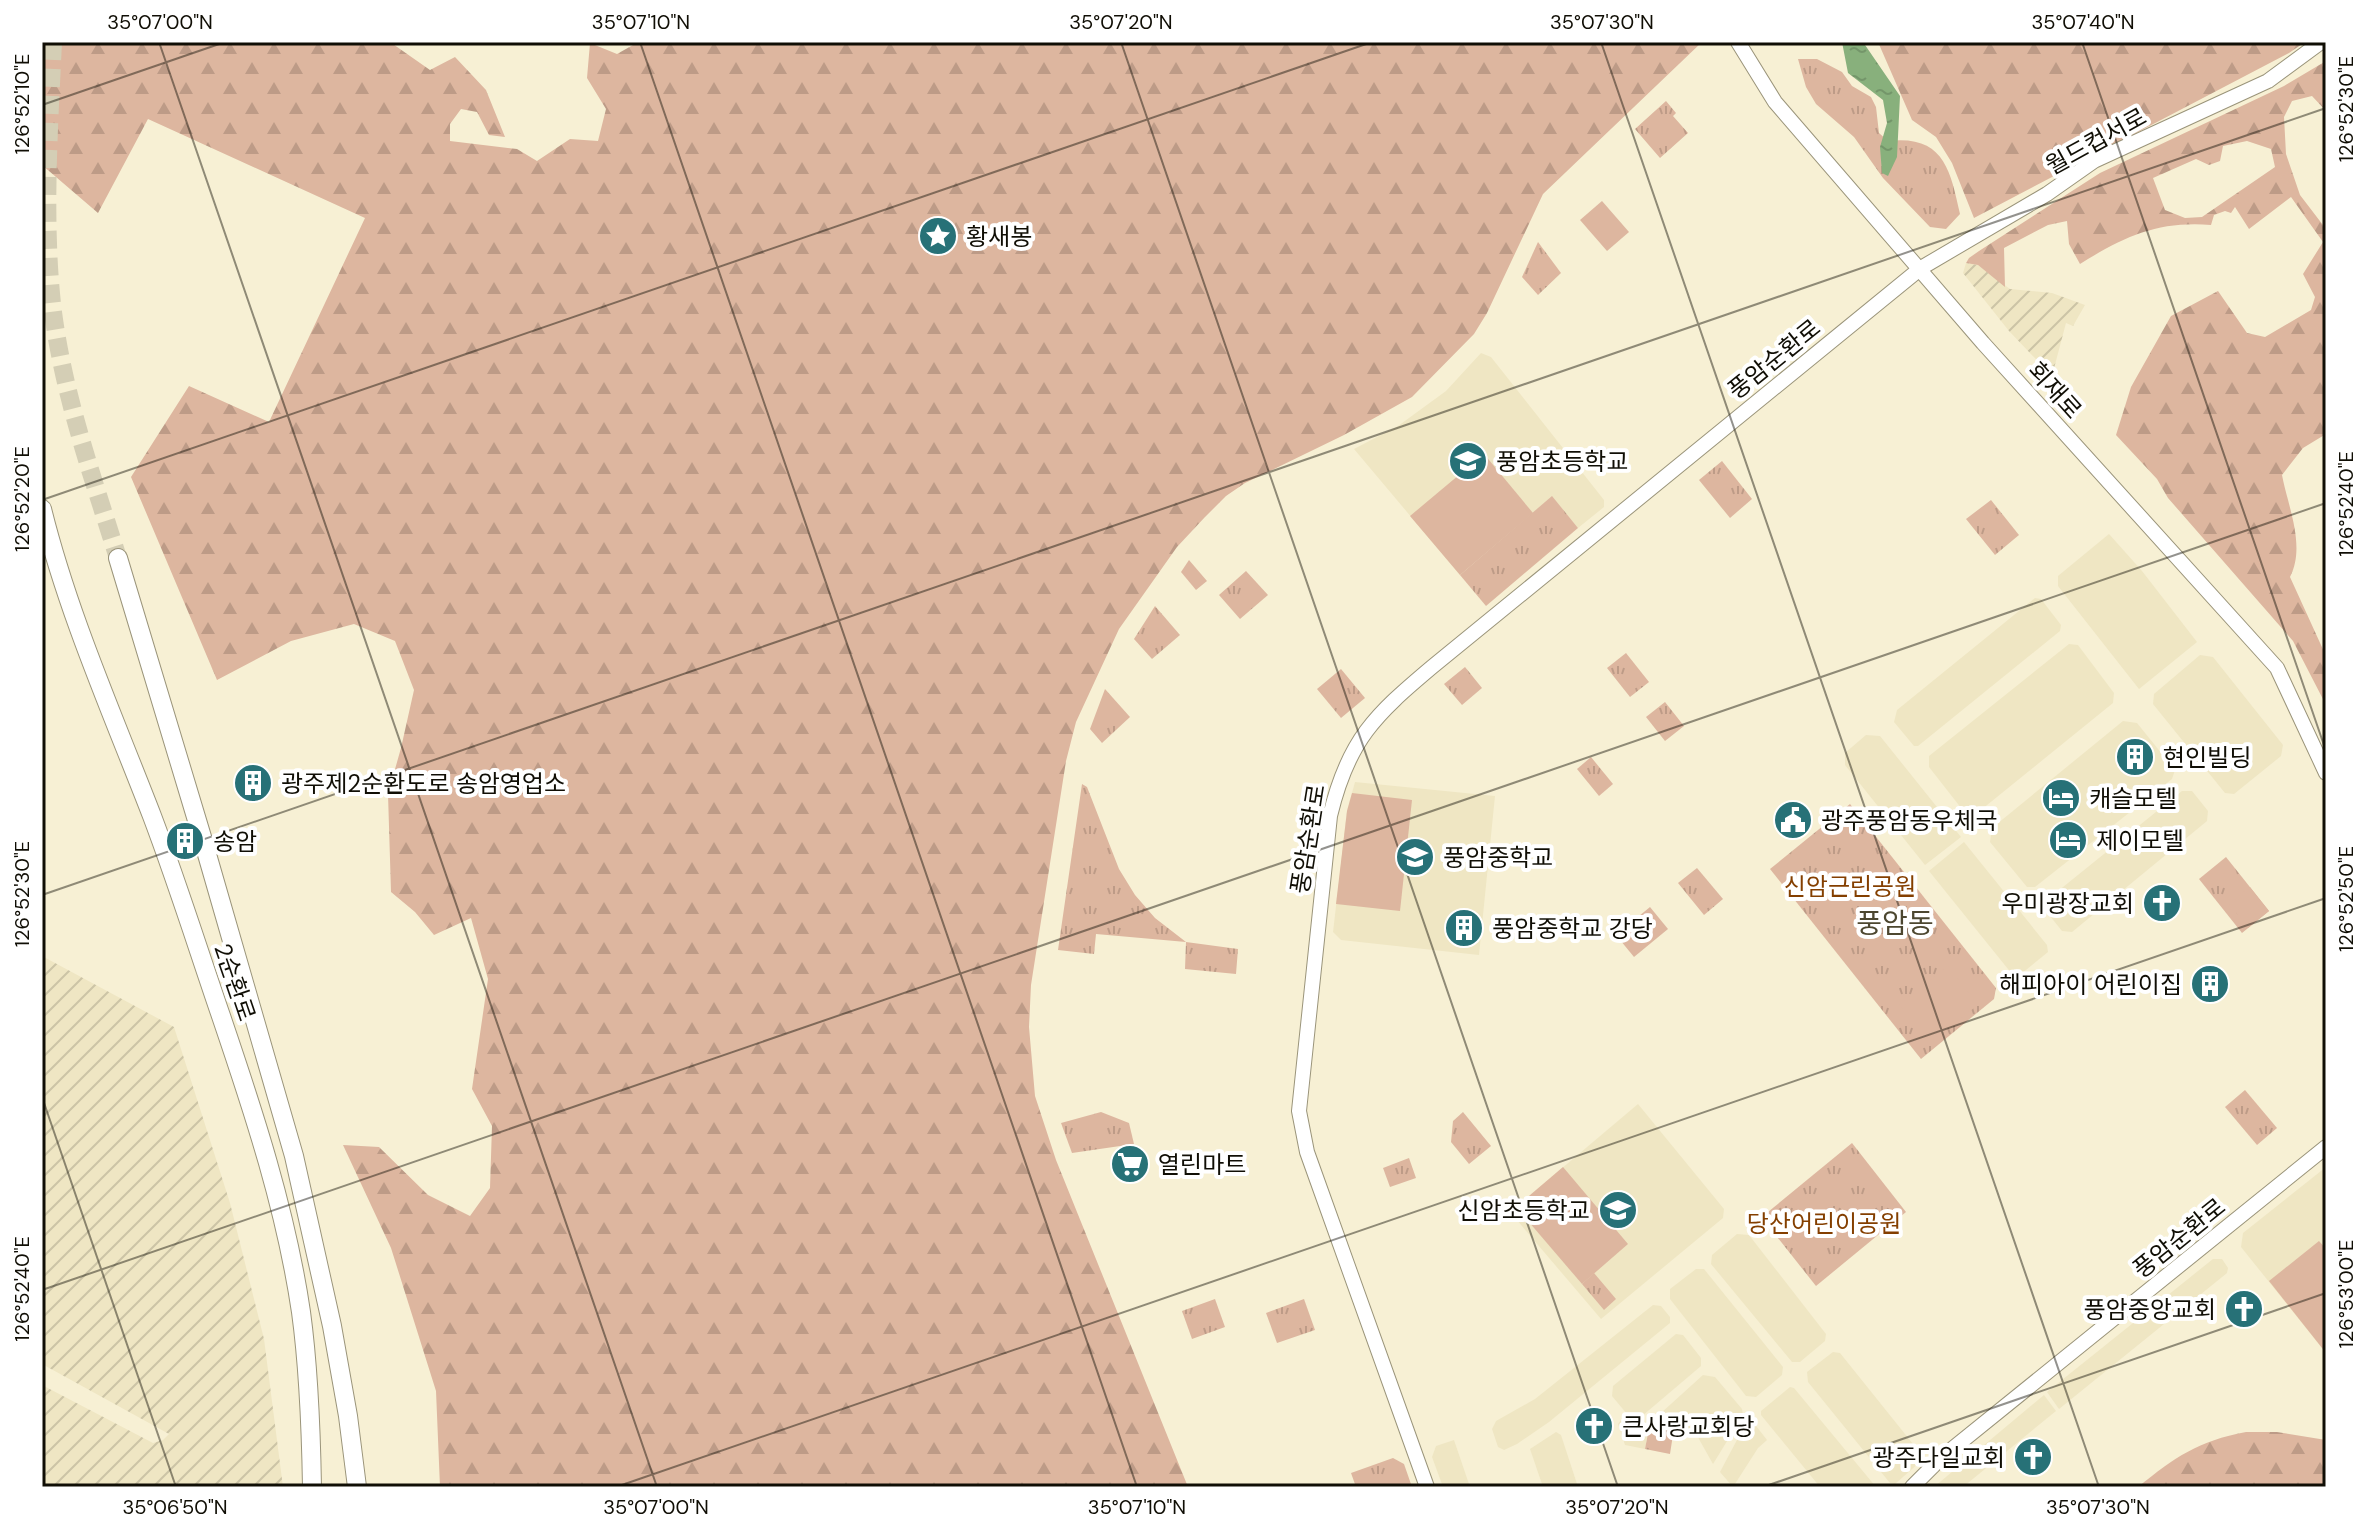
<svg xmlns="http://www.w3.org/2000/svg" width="2368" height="1529" font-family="'DM Sans','Noto Sans KR',sans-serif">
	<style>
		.built { fill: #efe6c3 }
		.industrial { fill: url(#industrial-furrows) }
		.grass { fill: url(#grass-tufts) }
		.forest { fill: url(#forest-firs); fill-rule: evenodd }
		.pitch { fill: #ddb69f }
		.water { fill: url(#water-ripples) }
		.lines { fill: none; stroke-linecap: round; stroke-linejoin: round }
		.trunk-tunnel { stroke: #d4ceb5; stroke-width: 18; stroke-dasharray: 18 9; stroke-linecap: butt }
		.tertiary-casing { stroke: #9a947a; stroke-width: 16 }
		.secondary-casing { stroke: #9a947a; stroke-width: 16 }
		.trunk-casing { stroke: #9a947a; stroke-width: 20 }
		.tertiary { stroke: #fff; stroke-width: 14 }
		.secondary { stroke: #fff; stroke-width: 14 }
		.trunk { stroke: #fff; stroke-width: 18 }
		.ticks { fill: none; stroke: #100e05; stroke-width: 2; stroke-opacity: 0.45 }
		.labels { text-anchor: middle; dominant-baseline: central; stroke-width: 8; stroke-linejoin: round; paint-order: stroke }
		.street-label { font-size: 24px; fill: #100e05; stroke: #fff }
		.poi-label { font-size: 24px; fill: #100e05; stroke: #fff; text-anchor: start }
		.park-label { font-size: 24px; fill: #843f00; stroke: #fff }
		.quarter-label { font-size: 28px; fill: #4d4730; stroke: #fff }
		.neatline { fill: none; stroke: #100e05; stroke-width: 3 }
		.ticks-label { font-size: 20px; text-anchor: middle; fill: #100e05 }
	</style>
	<defs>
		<pattern id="industrial-furrows" width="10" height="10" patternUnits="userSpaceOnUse" patternTransform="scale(2)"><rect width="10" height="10" fill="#efe6c3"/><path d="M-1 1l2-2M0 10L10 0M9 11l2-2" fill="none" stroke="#ccc4a6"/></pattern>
		<pattern id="grass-tufts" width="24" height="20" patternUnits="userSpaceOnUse" patternTransform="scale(2)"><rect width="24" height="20" fill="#ddb69f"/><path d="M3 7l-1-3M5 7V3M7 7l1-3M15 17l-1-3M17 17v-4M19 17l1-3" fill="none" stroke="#bd9b87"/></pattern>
		<pattern id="forest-firs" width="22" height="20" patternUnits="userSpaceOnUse" patternTransform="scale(2)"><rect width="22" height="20" fill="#ddb69f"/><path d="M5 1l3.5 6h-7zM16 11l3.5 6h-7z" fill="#bd9b87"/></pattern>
		<pattern id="water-ripples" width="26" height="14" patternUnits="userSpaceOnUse" patternTransform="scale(2)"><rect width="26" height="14" fill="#88b07c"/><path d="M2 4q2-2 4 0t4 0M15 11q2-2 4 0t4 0" fill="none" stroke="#74966a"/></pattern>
	</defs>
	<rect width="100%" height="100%" fill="#f7f0d4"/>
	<!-- built -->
	<g class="built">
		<path d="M1481,353l10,4 113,143v7l-26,21 -26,-31 -92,78 -106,-126 44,-23 48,-35z"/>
		<path d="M2109,534l33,37 55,71 -58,47 -81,-103v-10z"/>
		<path d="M2035,598l6,1 20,26 -1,6 -142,115h-4l-20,-24 3,-12z"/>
		<path d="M2069,644l9,1 36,48 -1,10 -137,111 -11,-1 -36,-46v-11z"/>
		<path d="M2200,655l13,2 70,88 -2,11 -47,38 -9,-1 -72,-89 1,-10z"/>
		<path d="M2123,721l14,2 38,47 -3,9 -137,108h-8l-37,-45 2,-14z"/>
		<path d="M1866,735l14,1 81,101 -36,28 -80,-100v-12z"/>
		<path d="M1355,782l140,14 -16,159 -138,-15 -8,-8 14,-121z"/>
		<path d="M2182,791h10l16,20 -1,10 -135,111 -10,-1 -16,-20 1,-11z"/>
		<path d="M1964,842l83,103 1,7 -27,22h-9l-83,-103z"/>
		<path d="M1638,1104l86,105 -1,9 -122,101 -91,-107z"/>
		<path d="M2326,1167v186l-85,-106 2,-14z"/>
		<path d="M1737,1234l12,1 77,99 -1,7 -25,21h-8l-81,-98 1,-9z"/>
		<path d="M2213,1259h9l6,9 -1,5 -168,136 -12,-17z"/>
		<path d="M1696,1269h8l79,98 -1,8 -26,22 -10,-1 -76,-97v-10z"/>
		<path d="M1653,1305l8,1 9,11v6l-121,99 -32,22 -13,6 -6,-3 -6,-18 4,-8 39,-22z"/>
		<path d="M1676,1334l7,1 18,23v8l-59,50 -15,-2 -15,-18 1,-10z"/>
		<path d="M1833,1352l7,1 81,101 -1,8 -25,22 -5,-1 -82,-101 -1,-10z"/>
		<path d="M1703,1375l12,2 27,32 1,6 -30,49 -18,-32 -45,-9 -5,26 -20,-4 -7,-21 3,-4 29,3z"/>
		<path d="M1790,1387l4,1 82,99h-56l-59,-72v-4z"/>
		<path d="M2044,1395l12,16 -93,76h-29z"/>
		<path d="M1753,1422l14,18 -9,8 -25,39 -13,-15 26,-49z"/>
		<path d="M1556,1432l5,3 17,52h-35l-13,-38z"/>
		<path d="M1454,1440l16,47h-27l-11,-30 4,-11z"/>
	</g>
	<!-- industrial -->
	<g class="industrial">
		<path d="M1966,263l12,2 32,24 42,4 33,12 -12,21 -7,-3 -14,53 -43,-45 -46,-58z"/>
		<path d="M42,956l132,71 56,176 34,136 19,148h-236l-5,-2v-100l111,58 10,-3 6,-6 -127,-70z"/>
	</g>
	<!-- grass -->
	<g class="grass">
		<path d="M1798,59h19l25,13 10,14 19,11 5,10 3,26 9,8c55,-6 62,27 72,73l-14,15 -16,-2 -47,-49 -29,-41 -38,-33 -10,-17z"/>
		<path d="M1666,101l10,12 -3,3 15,17 -28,25 -25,-29z"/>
		<path d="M1538,242l23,31 -23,22 -16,-18z"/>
		<path d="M1722,461l30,38 -22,19 -31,-38z"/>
		<path d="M1552,496l26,32 -92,78 -26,-31z"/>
		<path d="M1991,500l28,35 -24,20 -29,-36z"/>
		<path d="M1189,560l18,21 -11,9 -15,-18z"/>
		<path d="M1246,571l22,24 -28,24 -21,-24z"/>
		<path d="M1155,606l25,29 -28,24 -18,-20z"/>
		<path d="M1626,653l23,29 -19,15 -23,-29z"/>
		<path d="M1465,667l17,21 -20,17 -18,-21z"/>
		<path d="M1341,669l24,29 -24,20 -24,-29z"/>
		<path d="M1105,689l25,28 -28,26 -12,-14z"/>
		<path d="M1665,702l19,24 -19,15 -19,-24z"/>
		<path d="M1591,757l22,27 -14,12 -22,-27z"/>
		<path d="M1082,784l5,3 32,82 16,26 20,23 31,24 52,7 -2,25 -51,-5 1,-27 -90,-8 -2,20 -36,-4z"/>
		<path d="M1850,804l146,184 -2,11 -73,60 -151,-190z"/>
		<path d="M2226,857l43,54 -27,22 -43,-54z"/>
		<path d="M1697,868l26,31 -19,16 -26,-32z"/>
		<path d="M1650,907l18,22 -34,28 -18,-22z"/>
		<path d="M2245,1090l32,38 -20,17 -32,-38z"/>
		<path d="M1101,1112l28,11 5,21 -62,9 -11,-30z"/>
		<path d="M1463,1112l28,34 -22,18 -18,-22 2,-21z"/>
		<path d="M1852,1143l54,69 -90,74 -50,-63 2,-11z"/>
		<path d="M1409,1158l7,20 -26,9 -7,-19z"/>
		<path d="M1594,1273l22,26 -12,11 -22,-26z"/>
		<path d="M1215,1299l10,28 -33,12 -10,-28z"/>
		<path d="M1304,1299l11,31 -38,13 -11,-30z"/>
		<path d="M1650,1423l24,5 -4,26 -25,-5z"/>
		<path d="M1393,1458l11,6 8,23h-56l-5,-14z"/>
	</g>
	<!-- forest -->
	<g class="forest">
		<path d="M42,42h348l40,28 25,-13 31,33 19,47 -16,-2 -12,-23 -16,-3 -11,15v17l67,8 20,12 33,-22 28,2 8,-32 -19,-31 3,-35 27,11 16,-9 1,-3h1068l-159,152 -56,119 -13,21 -62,63 -68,38 -99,48 -19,13 -21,21 -28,30 -58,82 -43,93 -10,39 -35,224 -2,42 6,69 21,64 132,327h-748l-4,-96 -45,-143 -48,-103 36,2 49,48 42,21 20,-28 2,-62 -20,-37 16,-110 -17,-61 -37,17 -19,-23 -24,-20 -3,-98 13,-46 13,-58 -19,-49 -41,-17 -63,17 -74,39 -86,-203 58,-91 80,36 96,-204 -217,-99 -50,94 -56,-48z"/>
		<path d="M1878,42h427l-16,11 -315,165 -22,-55 -16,-26 -24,-17z"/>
		<path d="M2326,61v50l-14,-15 -20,5 -8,16 2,37 14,41 26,34v205l-23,14 -21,27c6,32 24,71 8,102l36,79v49l-33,-64 -125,-143 -11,-19 -41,-44 15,-48 40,-71 47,-25 29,42 18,4 46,-27 4,-13 -12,-23 20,-32 -32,-45 -42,32 -14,-22 -4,6 -6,-2 -11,4 -3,10c-53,-4 -86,11 -131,39l-11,-20 -2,-23 -19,4 -44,23 1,39 -27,-22 -12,-2 3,-5 10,-7 121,-78 184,-87zM2247,141l24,8 4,18 -73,50 -17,1 -20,-8 -12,-32 43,-19 13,6 11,-4 3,-15z"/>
		<path d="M2246,1432h31l49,8v47h-188c37,-30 60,-46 108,-55z"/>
	</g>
	<!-- pitch -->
	<g class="pitch">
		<path d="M1602,201l27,31 -22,19 -27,-31z"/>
		<path d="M1484,454l49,59 -73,62 -50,-59z"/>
		<path d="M1352,793l60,7 -12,111 -64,-7 11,-93z"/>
		<path d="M2250,887l19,24 -21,17 -19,-24z"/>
		<path d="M1948,966l30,39 -50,38 -29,-39z"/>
		<path d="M1563,1167l65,77 -46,40 -66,-77z"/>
		<path d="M2319,1241l7,8v104l-57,-72z"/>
	</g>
	<!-- water -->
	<path class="water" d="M1842,42h21l37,54 -3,61 -9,19 -6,-3 -2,-26 7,-24 -4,-23 -35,-27z"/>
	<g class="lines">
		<!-- trunk-tunnel -->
		<path class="trunk-tunnel" d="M53,42c-4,87 -10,175 -1,262 10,87 40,171 66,254"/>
		<!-- tertiary casing -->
		<g class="tertiary-casing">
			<g id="tertiary">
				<path d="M1427,1487l-120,-335 -8,-41 31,-295c18,-76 45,-101 102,-149l489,-399 126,-74 47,-33 174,-80 53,-39"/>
				<path d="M1912,1487l29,-29 385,-311"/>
			</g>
		</g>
		<!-- secondary casing -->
		<g class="secondary-casing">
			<path id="secondary" d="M1738,42l37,60 208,241 294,325 49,105"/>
		</g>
		<!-- trunk casing -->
		<g class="trunk-casing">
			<g id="trunk">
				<path d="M42,509c26,105 71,206 110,307 25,66 46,133 69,200 33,97 65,194 80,296 8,58 10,117 11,175"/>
				<path d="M118,558l84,279 92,319 38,170 16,90 9,71"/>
			</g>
		</g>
		<!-- tertiary -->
		<use href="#tertiary" class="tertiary"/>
		<!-- secondary -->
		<use href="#secondary" class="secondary"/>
		<!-- trunk -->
		<use href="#trunk" class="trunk"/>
	</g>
	<!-- ticks -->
	<path class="ticks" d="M159,42l498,1445M640,42l497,1445M1121,42l497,1445M1601,42l498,1445M2082,42l244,709M42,105l183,-63M42,500l1330,-458M42,895l2284,-787M42,1097l134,390M42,1290l2284,-787M616,1487l1710,-589M1763,1487l563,-194"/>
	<!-- icons -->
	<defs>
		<g id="sight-disc" transform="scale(2)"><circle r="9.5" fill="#277177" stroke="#fff"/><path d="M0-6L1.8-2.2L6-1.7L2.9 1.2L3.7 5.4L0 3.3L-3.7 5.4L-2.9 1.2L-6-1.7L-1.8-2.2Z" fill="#fff"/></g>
		<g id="school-disc" transform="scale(2)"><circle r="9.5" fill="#277177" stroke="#fff"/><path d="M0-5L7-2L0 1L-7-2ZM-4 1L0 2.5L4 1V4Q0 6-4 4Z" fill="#fff"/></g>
		<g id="building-disc" transform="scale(2)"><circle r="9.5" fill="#277177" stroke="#fff"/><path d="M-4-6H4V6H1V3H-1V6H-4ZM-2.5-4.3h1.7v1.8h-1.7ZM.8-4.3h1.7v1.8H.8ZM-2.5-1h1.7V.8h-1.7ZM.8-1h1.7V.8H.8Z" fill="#fff"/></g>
		<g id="hotel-disc" transform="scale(2)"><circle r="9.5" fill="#277177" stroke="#fff"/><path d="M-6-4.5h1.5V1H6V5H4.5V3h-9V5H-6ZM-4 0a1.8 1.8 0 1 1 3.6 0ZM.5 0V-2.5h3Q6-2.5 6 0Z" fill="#fff"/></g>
		<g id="civic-disc" transform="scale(2)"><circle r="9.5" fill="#277177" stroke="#fff"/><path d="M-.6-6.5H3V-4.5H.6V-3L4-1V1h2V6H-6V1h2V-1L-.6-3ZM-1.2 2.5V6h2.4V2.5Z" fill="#fff"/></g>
		<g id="church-disc" transform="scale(2)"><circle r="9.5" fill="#277177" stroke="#fff"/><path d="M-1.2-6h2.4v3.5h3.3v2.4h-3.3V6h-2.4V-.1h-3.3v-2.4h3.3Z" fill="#fff"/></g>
		<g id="supermarket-disc" transform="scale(2)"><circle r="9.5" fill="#277177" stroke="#fff"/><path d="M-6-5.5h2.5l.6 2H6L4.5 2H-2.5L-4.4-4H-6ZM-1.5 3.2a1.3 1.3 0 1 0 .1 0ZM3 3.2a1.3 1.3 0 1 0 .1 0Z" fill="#fff"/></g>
	</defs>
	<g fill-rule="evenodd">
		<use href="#sight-disc" x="938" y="236"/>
		<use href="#school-disc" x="1468" y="461"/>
		<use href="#building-disc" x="2135" y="757"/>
		<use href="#building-disc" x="253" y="783"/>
		<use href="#hotel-disc" x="2061" y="798"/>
		<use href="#civic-disc" x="1793" y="820"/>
		<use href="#hotel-disc" x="2068" y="840"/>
		<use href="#building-disc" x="185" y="841"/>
		<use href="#school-disc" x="1415" y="857"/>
		<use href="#church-disc" x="2162" y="903"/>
		<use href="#building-disc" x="1464" y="928"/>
		<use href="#building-disc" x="2210" y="984"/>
		<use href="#supermarket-disc" x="1130" y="1164"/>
		<use href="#school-disc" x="1618" y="1210"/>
		<use href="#church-disc" x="2244" y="1309"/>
		<use href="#church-disc" x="1594" y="1426"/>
		<use href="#church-disc" x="2033" y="1457"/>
	</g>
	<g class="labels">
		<!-- street labels -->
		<g class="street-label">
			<text transform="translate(2096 141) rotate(-29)">월드컵서로</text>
			<text transform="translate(1774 359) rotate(-39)">풍암순환로</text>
			<text transform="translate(2055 390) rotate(48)">회재로</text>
			<text transform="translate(1308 839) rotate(-81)">풍암순환로</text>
			<text transform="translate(235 982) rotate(71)">2순환로</text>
			<text transform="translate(2179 1238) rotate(-39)">풍암순환로</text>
		</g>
		<!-- poi labels -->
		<g class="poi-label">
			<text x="966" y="236">황새봉</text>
			<text x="1496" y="461">풍암초등학교</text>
			<text x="2163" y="757">현인빌딩</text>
			<text x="281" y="783">광주제2순환도로 송암영업소</text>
			<text x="2089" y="798">캐슬모텔</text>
			<text x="1821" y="820">광주풍암동우체국</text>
			<text x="2096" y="840">제이모텔</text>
			<text x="213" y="841">송암</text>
			<text x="1443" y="857">풍암중학교</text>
			<text x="2134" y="903" text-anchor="end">우미광장교회</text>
			<text x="1492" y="928">풍암중학교 강당</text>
			<text x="2182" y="984" text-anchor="end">해피아이 어린이집</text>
			<text x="1158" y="1164">열린마트</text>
			<text x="1590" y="1210" text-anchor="end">신암초등학교</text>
			<text x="2216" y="1309" text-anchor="end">풍암중앙교회</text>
			<text x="1622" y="1426">큰사랑교회당</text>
			<text x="2005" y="1457" text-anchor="end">광주다일교회</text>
		</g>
		<!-- park labels -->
		<g class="park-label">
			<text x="1850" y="886">신암근린공원</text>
			<text x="1824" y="1223">당산어린이공원</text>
		</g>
		<!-- quarter labels -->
		<g class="quarter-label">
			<text x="1895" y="923">풍암동</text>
		</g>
	</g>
	<!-- border -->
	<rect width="2368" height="1529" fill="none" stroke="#ffffff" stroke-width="88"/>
	<rect x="44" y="44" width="2280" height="1441" class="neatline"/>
	<g class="ticks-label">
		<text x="160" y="29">35°07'00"N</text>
		<text x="641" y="29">35°07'10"N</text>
		<text x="1121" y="29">35°07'20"N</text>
		<text x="1602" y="29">35°07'30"N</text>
		<text x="2083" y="29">35°07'40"N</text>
		<text transform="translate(22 104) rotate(-90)" y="7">126°52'10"E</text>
		<text transform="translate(2346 109) rotate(-90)" y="7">126°52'30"E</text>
		<text transform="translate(22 499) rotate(-90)" y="7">126°52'20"E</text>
		<text transform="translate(2346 504) rotate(-90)" y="7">126°52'40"E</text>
		<text transform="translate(22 894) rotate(-90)" y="7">126°52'30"E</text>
		<text transform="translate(2346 899) rotate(-90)" y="7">126°52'50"E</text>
		<text transform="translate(22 1289) rotate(-90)" y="7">126°52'40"E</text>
		<text transform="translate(2346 1294) rotate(-90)" y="7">126°53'00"E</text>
		<text x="175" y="1514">35°06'50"N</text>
		<text x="656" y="1514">35°07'00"N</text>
		<text x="1137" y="1514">35°07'10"N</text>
		<text x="1617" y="1514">35°07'20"N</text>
		<text x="2098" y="1514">35°07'30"N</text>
	</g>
</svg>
